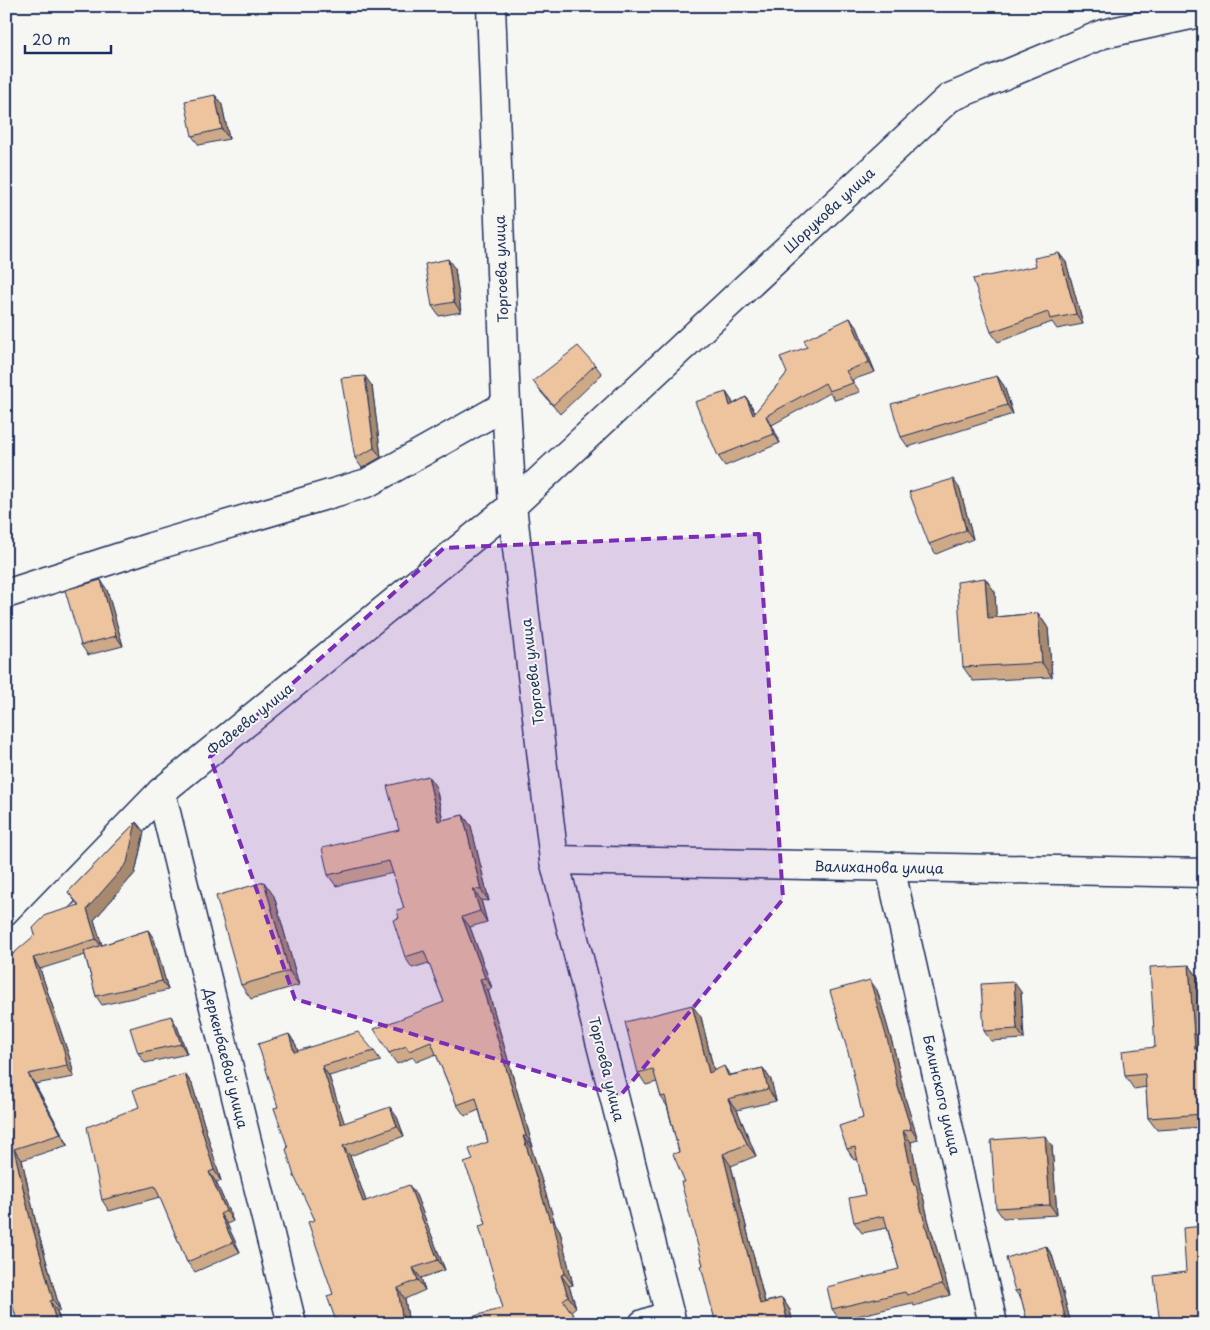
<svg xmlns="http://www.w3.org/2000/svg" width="1210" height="1330" font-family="'Playpen Sans',sans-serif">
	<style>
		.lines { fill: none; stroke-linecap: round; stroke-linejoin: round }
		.street-casing { stroke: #1b2f5e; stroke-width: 31 }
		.street { stroke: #f6f6f2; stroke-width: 28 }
		.wall { fill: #cda988; stroke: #1b2f5e }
		.shaded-wall { fill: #a7896f; stroke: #1b2f5e }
		.building { fill: #eec49e; stroke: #1b2f5e }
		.marked { fill: #7b2cbf; fill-opacity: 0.2; stroke: #7b2cbf; stroke-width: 4; stroke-dasharray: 10 6; stroke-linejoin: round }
		.labels { text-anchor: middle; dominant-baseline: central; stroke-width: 4; stroke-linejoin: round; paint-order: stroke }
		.street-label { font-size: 14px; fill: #1b2f5e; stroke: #f6f6f2 }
	</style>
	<rect width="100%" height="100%" fill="#f6f6f2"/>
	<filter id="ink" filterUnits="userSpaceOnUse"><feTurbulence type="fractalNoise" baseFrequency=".02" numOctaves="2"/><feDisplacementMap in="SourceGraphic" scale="10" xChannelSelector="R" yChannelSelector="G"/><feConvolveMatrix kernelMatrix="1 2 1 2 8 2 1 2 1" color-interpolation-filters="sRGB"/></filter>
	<g filter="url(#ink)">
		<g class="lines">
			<!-- street casing -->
			<g class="street-casing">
				<g id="street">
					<path d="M491,6l15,399 6,101 42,354 118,464"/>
					<path d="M6,594l145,-47 216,-64 139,-78"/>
					<path d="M161,792l131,532"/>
					<path d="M554,860l650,13"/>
					<path d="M890,867l103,457"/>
					<path d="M6,952l155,-160 351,-286 437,-408 154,-64 101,-22"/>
					<path d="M643,1324l27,-9"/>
				</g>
			</g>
			<!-- street -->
			<use href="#street" class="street"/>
		</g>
		<!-- wall -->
		<g class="wall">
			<path d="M215,95l7,10 7,34 -30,6 -7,-9z"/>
			<path d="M1066,262l17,62 -26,5 -5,-7 -54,20 -7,-10z"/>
			<path d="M455,269l6,43 -22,4 -7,-10z"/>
			<path d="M850,318l7,9 18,45 -23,8 8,12 -25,8 -5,-7 -58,32 8,18 -55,23 -7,-10 8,-64 6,9 1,3 13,-7 6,10 3,6 32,-40 20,-26z"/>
			<path d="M595,365l7,9 -42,40 -20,-23 -7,-10z"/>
			<path d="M997,376l7,10 9,28 -105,33 -7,-10z"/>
			<path d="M372,386l9,71 -19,11 -7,-10z"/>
			<path d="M960,489l13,50 -37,15 -7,-10z"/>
			<path d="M107,590l16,56 -35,9 -7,-10z"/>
			<path d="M995,592l1,25 42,-4 10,15 4,49 -79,4 -10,-14z"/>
			<path d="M436,787l7,33 20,-5 8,11 18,75 -8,-1 6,22 -17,5 22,61 -4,2 45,157h-2l24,76 5,8 13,54 -4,1 7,21 -5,4 8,13h-121l45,-16 -30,-148 15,-18 -9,-32 -14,6 -8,-11 -21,-51 -20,8 -3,-5 -16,7 -8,-11 55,-51 -15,-39 -17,5 -7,-11 -6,-39 5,-10 -11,-35 -57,13 -8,-11 71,-45z"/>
			<path d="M136,822l8,10 -9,41 -41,47 8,25 46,-15 6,9 14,51 -66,15 -6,-9 -11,-41 -45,14 31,93 3,15 -39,7 33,61 -46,15 15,68 23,82 -3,1 4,13h-43l-8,-29 -4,-5v-330l72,-55 -10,-13z"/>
			<path d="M274,896l25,89 -48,14 -10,-14z"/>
			<path d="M1189,965l9,12 5,71h1v79l-47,3 -9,-12 -2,-31 -12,2 -9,-13 30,-29z"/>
			<path d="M877,990l18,63 10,45 13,42 -7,2 10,51 2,3 5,23 22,76 -36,11 -2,-3 -72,17 -8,-11 67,-40 -12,-41 -25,5 -8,-11 11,-27 -7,-36 -4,1 -7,-11 16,-31z"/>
			<path d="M1021,992l3,47 -33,2 -7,-10z"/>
			<path d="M701,1017l13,54 16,4 33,-7 8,12 5,21 -39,9 19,46 -25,10 34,136 17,-4 8,12 3,14h-77l-13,-59 -18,-83 -6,-30 -12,-46 -6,-9 -4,-15 -11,3 -8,-12z"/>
			<path d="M177,1026l10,28 -42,9 -7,-10z"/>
			<path d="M289,1034l7,11 1,6h77l7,10 -52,15 15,47 53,-6 7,19 -54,20 16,45 50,-6 29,75 -24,8 4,12 -20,9 4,25h-72l-4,-30 -18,-74 -27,-72 -10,-41z"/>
			<path d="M185,1074l7,10 29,97 -5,1 17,39 -6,3 13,28 -45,20 -8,-10 -27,-65 -51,14 -7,-11 37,-93z"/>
			<path d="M1052,1146l5,69 -54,3 -7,-10z"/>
			<path d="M1046,1246l6,9 10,34 9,35h-43l-6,-24 -7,-9z"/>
		</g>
		<!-- shaded-wall -->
		<g class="shaded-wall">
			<path d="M215,95l7,10 7,34 -7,-10z"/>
			<path d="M1059,253l7,9 17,62 -7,-10z"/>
			<path d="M448,259l7,10 6,43 -7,-10z"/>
			<path d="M850,318l7,9 18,45 -6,-10z"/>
			<path d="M365,376l7,10 9,71 -7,-9z"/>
			<path d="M997,376l7,10 9,28 -6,-9z"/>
			<path d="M726,392l6,9 4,14 -6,-9z"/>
			<path d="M746,397l6,10 8,17 -7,-9z"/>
			<path d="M766,416l6,9 8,18 -6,-9z"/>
			<path d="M953,479l7,10 13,50 -7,-9z"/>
			<path d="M985,578l10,14 2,40 -9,-14z"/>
			<path d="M101,580l6,10 16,56 -7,-10z"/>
			<path d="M1038,613l10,15 4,49 -10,-14z"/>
			<path d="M428,776l8,11 9,45 -7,-11z"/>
			<path d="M463,815l8,11 18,75 -8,-11z"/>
			<path d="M136,822l8,10 -9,41 -41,47 9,29 -7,-10 -9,-30z"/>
			<path d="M264,882l10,14 25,89 -10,-14z"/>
			<path d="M473,889l8,11 6,22 -7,-11z"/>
			<path d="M462,917l8,10 22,61 -7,-10z"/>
			<path d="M148,930l6,9 14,51 -6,-9z"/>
			<path d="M33,958l7,11 31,93 3,15 -7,-11z"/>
			<path d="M1189,965l9,12 5,84 -8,-12z"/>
			<path d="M480,979l8,11 45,157 -7,-11z"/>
			<path d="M870,980l7,10 18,63 10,45 13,42 -7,-11 -13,-42z"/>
			<path d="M1014,982l7,10 3,47 -7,-10z"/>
			<path d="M692,1005l9,12 16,67 -8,-11z"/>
			<path d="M171,1016l6,10 10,28 -6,-10z"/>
			<path d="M289,1034l7,11 5,17 -7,-10z"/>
			<path d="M322,1066l7,10 19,58 -7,-10z"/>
			<path d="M724,1066l8,12 -4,-2z"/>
			<path d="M763,1068l8,12 5,21 -8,-12z"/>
			<path d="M28,1074l7,10 33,61 -7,-11z"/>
			<path d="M185,1074l7,10 29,97 -7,-11z"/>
			<path d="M728,1099l9,11 19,46 -9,-12z"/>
			<path d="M390,1107l7,10 7,19 -7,-10z"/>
			<path d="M903,1131l8,11 10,51 2,3 5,23 22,76 -8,-11 -28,-99z"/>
			<path d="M523,1136l8,11 24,76 5,8 13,54 -8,-11 -15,-53z"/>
			<path d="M1045,1136l7,10 5,69 -7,-10z"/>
			<path d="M343,1146l7,10 20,56 -7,-10z"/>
			<path d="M14,1149l8,11 15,68 23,82 -7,-10 -23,-82z"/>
			<path d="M723,1154l8,12 37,149 -8,-11z"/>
			<path d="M209,1172l7,10 17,39 -7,-10z"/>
			<path d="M409,1185l7,10 29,75 -7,-10z"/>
			<path d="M220,1214l7,10 13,28 -7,-10z"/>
			<path d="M1046,1246l6,9 10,34 9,35h-4z"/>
			<path d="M413,1268l8,10 4,12 -7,-10z"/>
			<path d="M561,1275l8,11 7,21 -8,-11z"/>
			<path d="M398,1288l7,11 4,25h-2l-5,-7z"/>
			<path d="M782,1298l8,12 3,14h-5z"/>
			<path d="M50,1301l7,10 4,13h-4z"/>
		</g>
		<!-- building -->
		<g class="building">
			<path d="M215,95l7,34 -30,7 -7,-35z"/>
			<path d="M1059,253l17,61 -26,5 -2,-7 -57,20 -18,-53 63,-13 -2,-8z"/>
			<path d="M448,259l6,43 -22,4 -7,-42z"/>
			<path d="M850,318l19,44 -23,9 7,12 -24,8 -4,-8 -59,33 8,18 -56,22 -23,-54 31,-10 4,14 16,-9 7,18 34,-42 -7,-16 27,-10 -3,-7z"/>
			<path d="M578,346l17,19 -42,40 -20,-24z"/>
			<path d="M365,376l9,72 -19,10 -14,-80z"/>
			<path d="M997,376l10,29 -106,32 -10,-33z"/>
			<path d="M953,479l13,51 -37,14 -20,-52z"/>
			<path d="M985,578l3,40 50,-5 4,50 -79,4 -6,-85z"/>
			<path d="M101,580l15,56 -35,9 -16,-55z"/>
			<path d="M428,776l10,45 25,-6 18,75 -8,-1 7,22 -18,6 23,61 -5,1 46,157h-3l27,85 3,-1 12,54 -4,1 7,21 -5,4 11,16 -23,8h-93l-1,-3 46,-13 -24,-82 7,-2 -12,-38 -10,-23 9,-3 -4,-11 19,-7 -12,-44 -19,7 -26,-63 -22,9 -3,-5 -17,7 -15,-24 70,-27 -20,-51 -19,6 -12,-37 6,-2 -2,-8 7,-2 -15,-47 -61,14 -6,-27 77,-18 -12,-44z"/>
			<path d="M136,822l-9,41 -40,46 9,30 -63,19 31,93 3,15 -39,8 33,60 -47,15 16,69 23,82 -3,1 7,23h-39l-11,-38h-1v-326l29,-25 -2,-7 13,-13 33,-10 -11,-13z"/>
			<path d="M264,882l25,89 -48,14 -25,-89z"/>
			<path d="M148,930l14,51 -66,15 -12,-45z"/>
			<path d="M1189,965l6,84 9,-1v66l-56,4 -3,-44 -20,2 -3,-25 33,-4 -5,-80z"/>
			<path d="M870,980l18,62 10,45 13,42 -8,2 11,54h2l5,24 21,75 -35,11 -2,-3 -73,17 -5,-22 72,-18 -15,-53 -30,6 -5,-24 16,-3 -10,-48 -8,2 -8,-23 24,-8 -13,-59 -20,-68z"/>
			<path d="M1014,982l3,47 -33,2 -3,-47z"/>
			<path d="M692,1005l17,68 15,-7 4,10 35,-8 5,21 -40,10 19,45 -24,10 37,150 22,-6 6,26h-72l-15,-58 2,-1 -22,-83h4l-12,-28 6,-2 -14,-56 -4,1 -8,-28 -15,4 -13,-51z"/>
			<path d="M171,1016l10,28 -43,9 -8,-25z"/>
			<path d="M358,1032l16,19 -52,15 19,58 49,-17 7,19 -54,20 20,56 46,-17 29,75 -25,8 5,12 -20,8 4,29 -5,2 1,5h-61l-10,-28 6,-2 -25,-72 7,-2 -21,-44 -8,-27 2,-1 -14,-40 4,-1 -20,-63 31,-10 5,18z"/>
			<path d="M185,1074l29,96 -5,2 17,39 -6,3 13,28 -46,20 -32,-76 -53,14 -15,-73 52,-20 -6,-17z"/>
			<path d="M1045,1136l5,69 -54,3 -5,-68z"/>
			<path d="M1204,1226v98h-44l-6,-48 32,-4 -3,-44z"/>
			<path d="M1046,1246l10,35 11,43h-39l-9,-34 -4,1 -9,-33z"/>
			<path d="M253,1321l1,3h-9z"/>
		</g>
	</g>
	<!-- marked area -->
	<path class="marked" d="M759,534l24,365 -163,197 -325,-97 -85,-242 234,-209z"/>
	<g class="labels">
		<!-- street labels -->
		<g class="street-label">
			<text transform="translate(829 210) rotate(-43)">Шорукова улица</text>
			<text transform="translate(501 269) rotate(-92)">Торгоева улица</text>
			<text transform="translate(532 672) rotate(-97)">Торгоева улица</text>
			<text transform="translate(250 719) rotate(-39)">Фадеева улица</text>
			<text transform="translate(879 867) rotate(1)">Валиханова улица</text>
			<text transform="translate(226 1058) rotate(76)">Деркенбаевой улица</text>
			<text transform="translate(607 1069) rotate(76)">Торгоева улица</text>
			<text transform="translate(942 1095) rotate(77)">Белинского улица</text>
		</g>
	</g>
	<!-- margin -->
	<rect width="1210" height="1330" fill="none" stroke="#f6f6f2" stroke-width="25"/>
	<rect x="12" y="12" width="1185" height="1305" fill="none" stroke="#1b2f5e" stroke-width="2" filter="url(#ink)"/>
	<!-- scale -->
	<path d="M25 45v8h86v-8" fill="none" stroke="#1b2f5e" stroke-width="2.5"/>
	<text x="32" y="45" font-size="15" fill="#1b2f5e" stroke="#f6f6f2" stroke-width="4" paint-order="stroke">20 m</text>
</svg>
